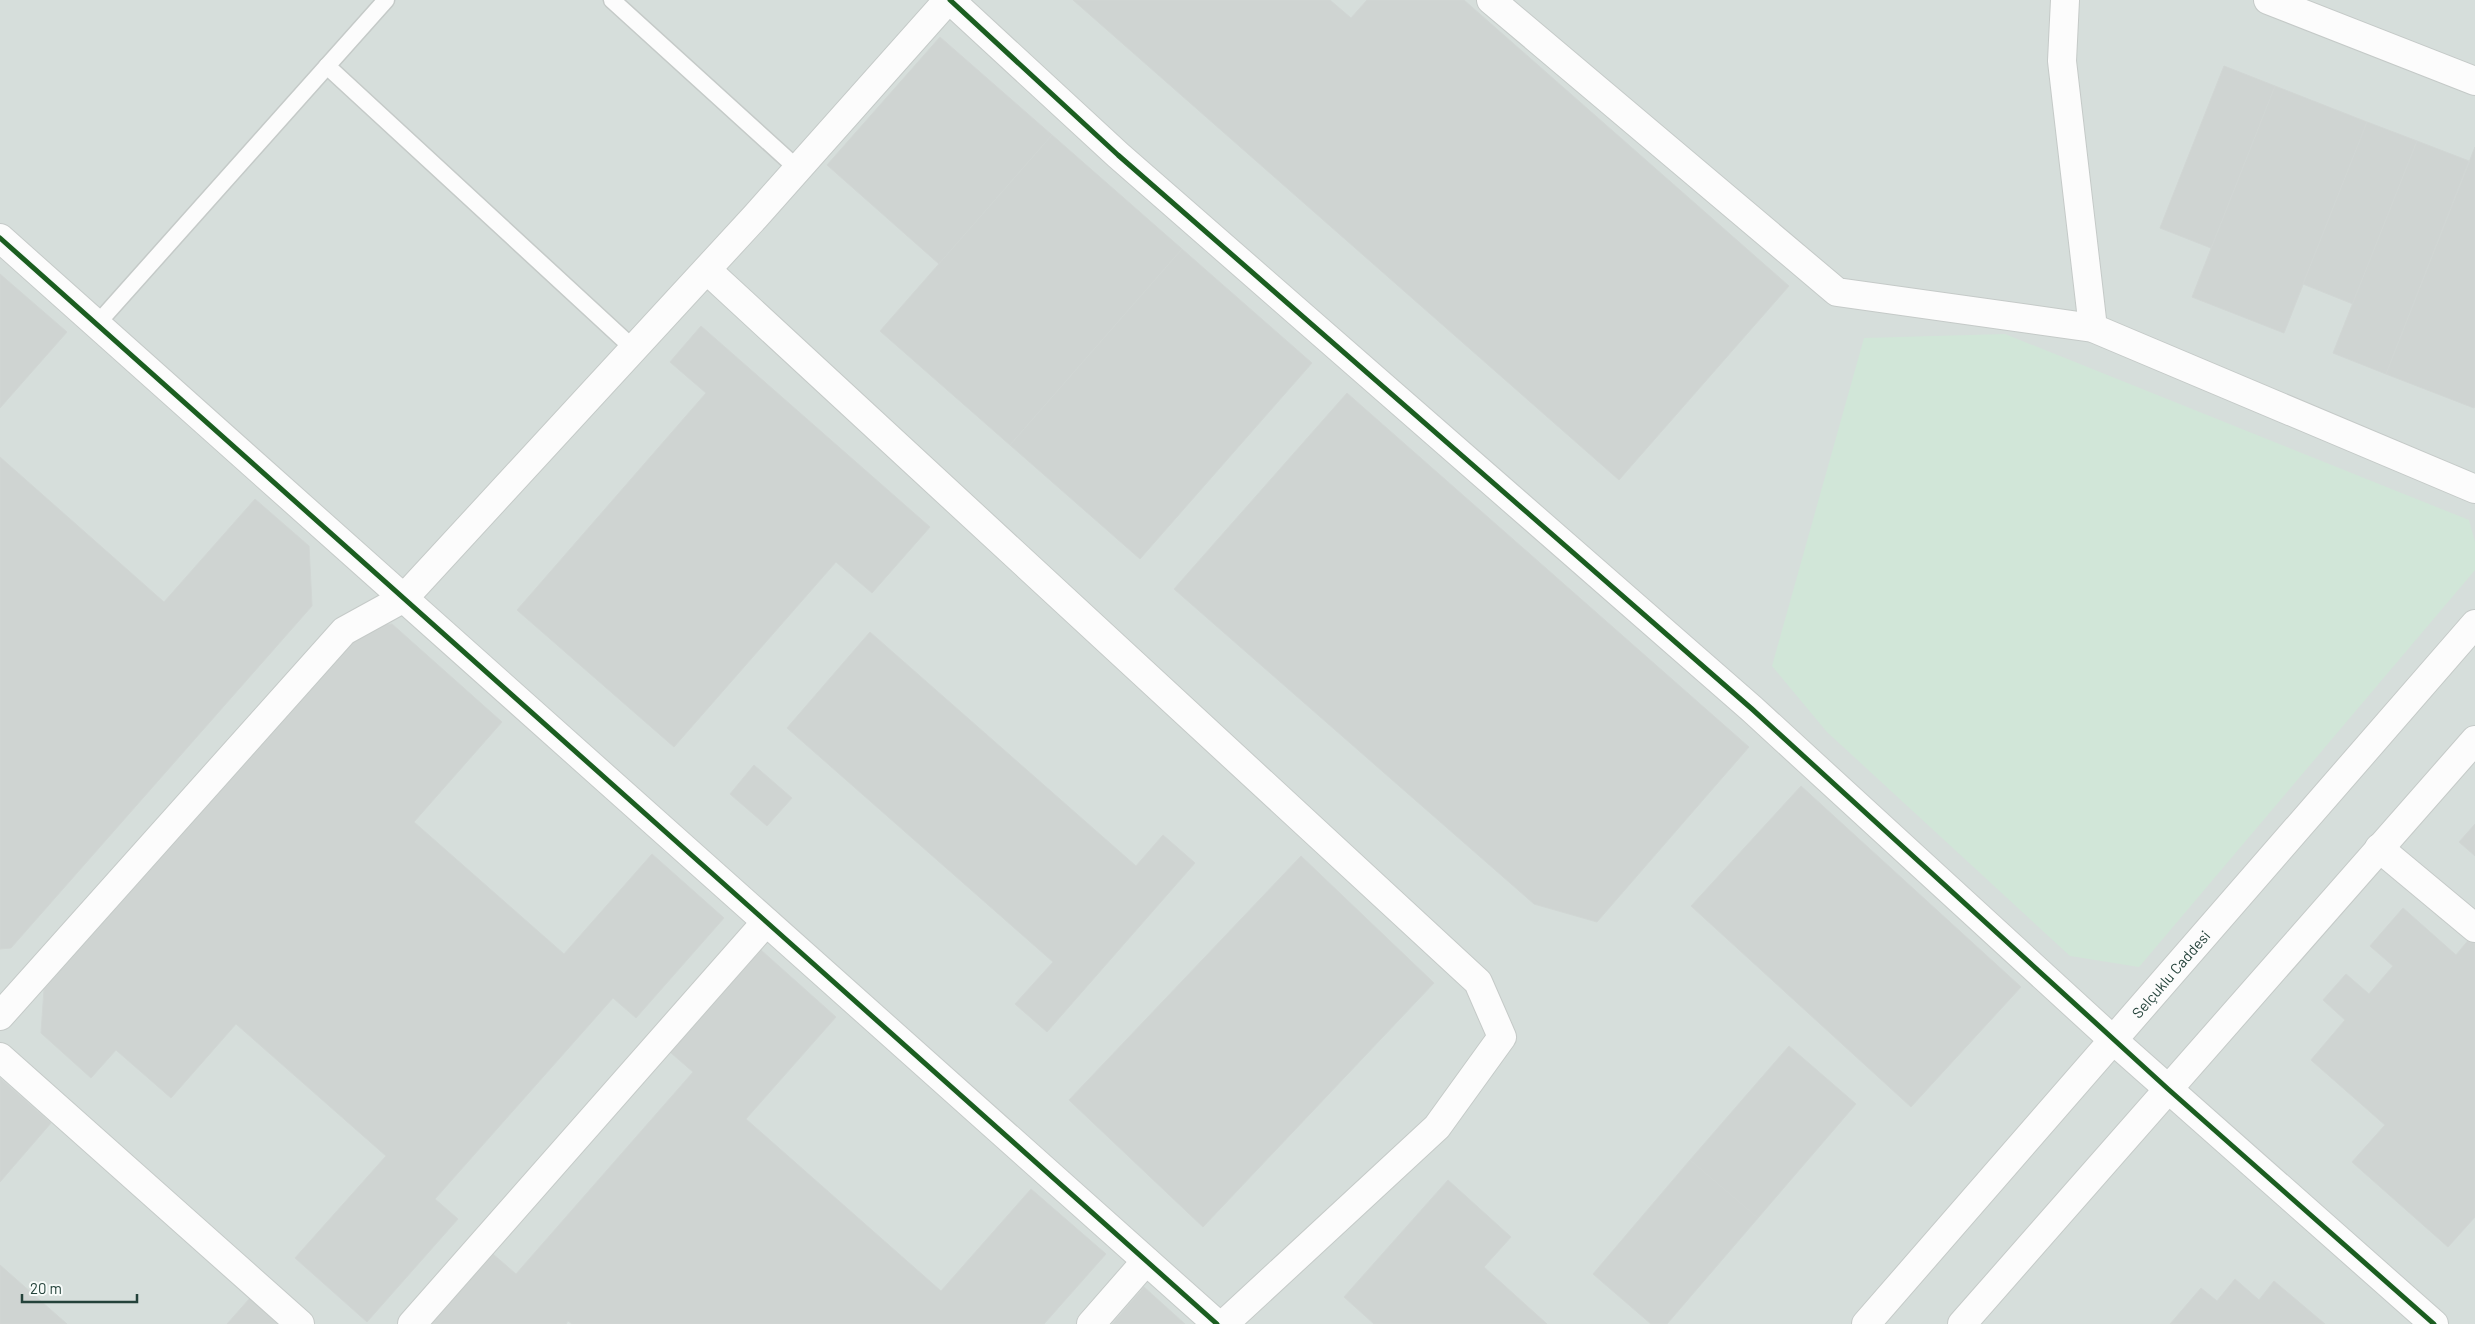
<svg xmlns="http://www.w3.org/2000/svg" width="2475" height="1324" font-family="Barlow,sans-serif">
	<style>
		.built { fill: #d6dedb }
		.green { fill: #d1e6d8 }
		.building { fill: #cfd4d2; stroke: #d1d6d4 }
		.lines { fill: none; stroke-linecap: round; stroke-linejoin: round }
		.service-casing { stroke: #c5cac8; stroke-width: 19 }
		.minor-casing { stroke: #c5cac8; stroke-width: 30 }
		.tertiary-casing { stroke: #c5cac8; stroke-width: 30 }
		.service { stroke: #fcfcfc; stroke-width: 16 }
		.minor { stroke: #fcfcfc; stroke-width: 28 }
		.tertiary { stroke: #fcfcfc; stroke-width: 28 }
		.cycleway-casing { stroke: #f7fbf9; stroke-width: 8 }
		.cycleway { stroke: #1b5e20; stroke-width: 5 }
		.labels { text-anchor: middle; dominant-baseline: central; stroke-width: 4; stroke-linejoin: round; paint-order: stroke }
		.street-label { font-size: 15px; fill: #24423a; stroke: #f7fbf9 }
	</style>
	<rect width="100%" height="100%" fill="#e8edeb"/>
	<!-- built -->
	<rect class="built" x="0" y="0" width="2475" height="1324"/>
	<!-- green -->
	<path class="green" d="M2005,334l464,186 6,22v28l-336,397 -69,-11 -243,-224 -55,-66 92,-328z"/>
	<!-- building -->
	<g class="building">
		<path d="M1073,0h257l21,18 16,-18h97l325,286 -170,194z"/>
		<path d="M940,37l112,98 -113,129 -112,-99z"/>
		<path d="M2224,66l51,20 -64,162 -51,-20z"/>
		<path d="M2275,86l92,36 -83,211 -92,-36z"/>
		<path d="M2367,122l50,19 -64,163 -50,-20z"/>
		<path d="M1052,135l130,114 -172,196 -130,-114z"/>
		<path d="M2417,141l52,20 -83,213 -53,-21z"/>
		<path d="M2475,147v259l-1,2 -88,-34z"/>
		<path d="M1182,249l130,114 -172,196 -130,-114z"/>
		<path d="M0,274l67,58 -67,76z"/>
		<path d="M701,326l229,201 -58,66 -36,-31 -162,185 -157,-137 189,-217 -36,-31z"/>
		<path d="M1347,393l402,354 -152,175 -63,-18 -360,-315z"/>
		<path d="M0,457l164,145 91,-103 54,47 3,60 -301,342 -11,1z"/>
		<path d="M392,624l110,98 -88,100 150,132 88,-100 72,64 -88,100 -23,-20 -178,201 23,20 -91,103 -72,-64 91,-102 -150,-132 -65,74 -55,-48 -25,28 -50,-45 3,-44 320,-362z"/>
		<path d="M870,632l266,234 27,-31 32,28 -148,169 -32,-28 38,-42 -266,-234z"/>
		<path d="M754,765l38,33 -25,28 -37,-32z"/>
		<path d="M1801,786l220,201 -110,120 -220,-201z"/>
		<path d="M2475,824v32l-16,-14z"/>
		<path d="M1301,856l133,127 -231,244 -134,-127z"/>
		<path d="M2403,908l53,47 19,-23v285l-27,30 -96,-85 33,-37 -74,-65 34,-40 -22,-20 23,-26 23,20 24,-28 -23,-20z"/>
		<path d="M761,950l75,67 -90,102 195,172 90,-102 75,65 -62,70h-472l-4,-3 -2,3h-135l62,-70 23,20 177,-202 -23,-20z"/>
		<path d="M1789,1046l67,58 -98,114 -68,-58z"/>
		<path d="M0,1078l51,45 -51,59z"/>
		<path d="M1690,1160l68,58 -91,106h-16l-58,-50z"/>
		<path d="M1448,1180l63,57 -27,30 63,57h-173l-30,-27z"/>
		<path d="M0,1265l67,59h-67z"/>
		<path d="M2235,1279l24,21 15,-19 51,43h-155l31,-36 16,13z"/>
		<path d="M1144,1287l41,37h-73z"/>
		<path d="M250,1298l28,26h-51z"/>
	</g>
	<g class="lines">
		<!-- service casing -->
		<g class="service-casing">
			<g id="service">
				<path d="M612,0l186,169"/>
				<path d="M327,66l307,283"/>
				<path d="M97,324l289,-324"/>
			</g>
		</g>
		<!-- minor casing -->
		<g class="minor-casing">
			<g id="minor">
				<path d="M950,0l168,155 634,554 361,331"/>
				<path d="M1491,0l346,292 256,36 382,161"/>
				<path d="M2065,0l-3,61 31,267"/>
				<path d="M2268,0l207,81"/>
				<path d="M707,270l771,712 24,55 -65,90 -213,197"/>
				<path d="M2379,848l96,80"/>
				<path d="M0,1016l344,-385 60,-33 351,-381 193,-217"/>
				<path d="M0,1057l300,267"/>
				<path d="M412,1324l354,-402"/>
				<path d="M1091,1324l55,-63"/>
			</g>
		</g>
		<!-- tertiary casing -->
		<g class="tertiary-casing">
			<g id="tertiary">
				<path d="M0,238l1217,1086"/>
				<path d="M2113,1040l321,284"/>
				<path id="s1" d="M1866,1324l609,-700"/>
				<path d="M1962,1324l513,-584"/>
			</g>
		</g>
		<!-- service -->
		<use href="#service" class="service"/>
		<!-- minor -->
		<use href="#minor" class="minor"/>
		<!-- tertiary -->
		<use href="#tertiary" class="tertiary"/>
		<!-- cycleway casing -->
		<g class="cycleway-casing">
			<g id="cycleway">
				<path d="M950,0l168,155 634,554 416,380 266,235"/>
				<path d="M0,238l1217,1086"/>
			</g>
		</g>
		<!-- cycleway -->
		<use href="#cycleway" class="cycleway"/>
	</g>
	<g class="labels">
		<!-- street labels -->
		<g class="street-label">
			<text stroke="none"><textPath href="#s1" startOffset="464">Selçuklu Caddesi</textPath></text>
		</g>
	</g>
	<!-- scale -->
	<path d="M22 1294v8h115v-8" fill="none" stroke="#24423a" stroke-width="2.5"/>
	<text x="30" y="1294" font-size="15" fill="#24423a" stroke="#f7fbf9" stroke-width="4" paint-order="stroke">20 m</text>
</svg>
